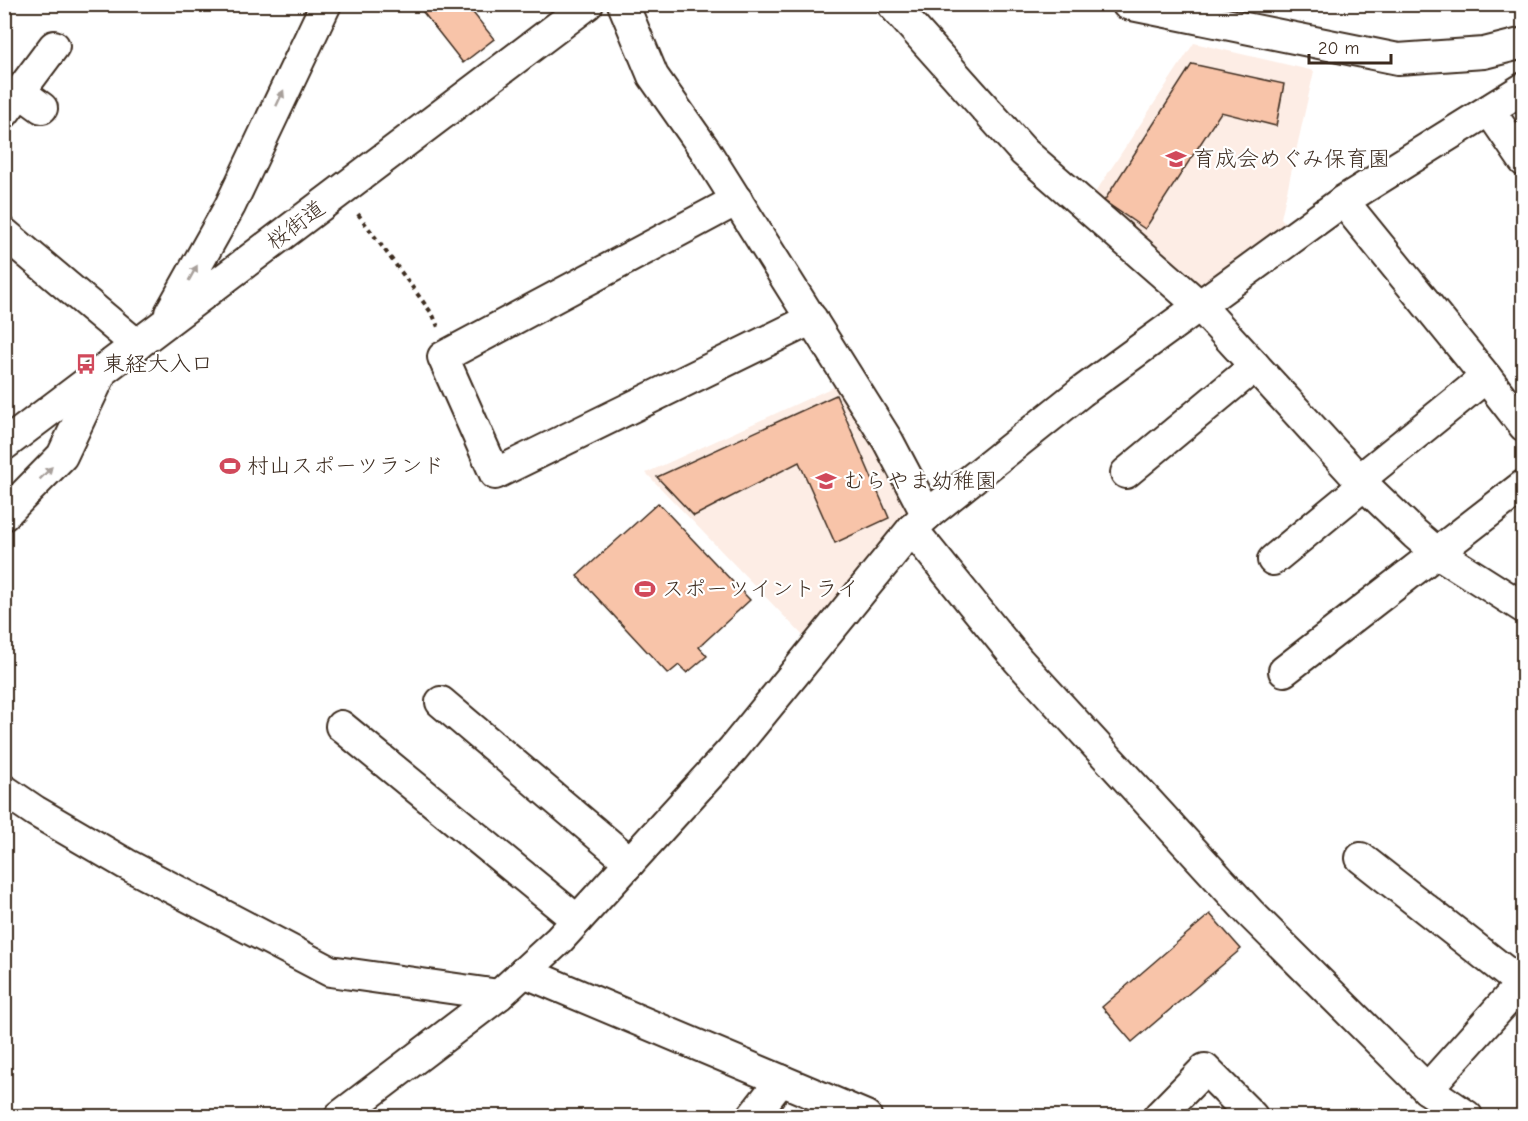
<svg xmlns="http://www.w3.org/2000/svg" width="1528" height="1121" font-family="'Comic Neue','Klee One',sans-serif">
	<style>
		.built { fill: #fdede5 }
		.building { fill: #f8c4a9; stroke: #3b2a1e; stroke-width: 1.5 }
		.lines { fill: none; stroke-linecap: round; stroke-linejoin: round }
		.minor-casing { stroke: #3b2a1e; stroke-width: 34 }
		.path { stroke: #3b2a1e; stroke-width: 4; stroke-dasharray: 4.5 4.5; stroke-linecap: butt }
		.minor { stroke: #fff; stroke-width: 30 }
		.oneway { fill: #a79f9a }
		.labels { text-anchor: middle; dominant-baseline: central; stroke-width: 4.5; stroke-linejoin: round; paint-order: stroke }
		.poi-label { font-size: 22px; fill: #3b2a1e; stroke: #fff; text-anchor: start }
		.street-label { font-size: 22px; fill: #3b2a1e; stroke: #fff }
	</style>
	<rect width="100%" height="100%" fill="#fff"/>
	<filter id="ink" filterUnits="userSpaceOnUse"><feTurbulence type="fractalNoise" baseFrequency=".0167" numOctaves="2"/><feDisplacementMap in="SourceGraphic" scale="12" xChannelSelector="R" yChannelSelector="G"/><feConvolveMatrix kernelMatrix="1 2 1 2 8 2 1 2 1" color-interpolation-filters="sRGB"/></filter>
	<g filter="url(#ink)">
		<!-- built -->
		<g class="built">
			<path d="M1194,43l120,28 -33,147 10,12 -91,68 -111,-96z"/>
			<path d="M844,382l69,132 -103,129 -164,-170z"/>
		</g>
		<!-- building -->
		<g class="building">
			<path d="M422,4h44l28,35 -31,24 -44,-56z"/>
			<path d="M1192,64l92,20 -8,42 -55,-14 -76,117 -41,-28z"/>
			<path d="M836,395l53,123 -54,25 -36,-81 -105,54 -37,-39z"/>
			<path d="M658,503l92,97 -51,47 8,9 -20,17 -8,-8 -11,9 -91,-98z"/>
			<path d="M1210,914l31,35 -109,93 -30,-35z"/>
		</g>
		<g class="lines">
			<!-- minor casing -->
			<g class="minor-casing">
				<g id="minor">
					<path d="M623,4l30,72 52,74 183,291 39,74"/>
					<path d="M892,4l132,148 176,154 164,179 51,49 21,18 88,56"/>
					<path d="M1127,4l271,55 86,-6 40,-10"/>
					<path d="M20,92l22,16"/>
					<path d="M1489,110l35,51"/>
					<path d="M4,113l50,-67"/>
					<path d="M737,200l-294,157 52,117 317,-155"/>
					<path d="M1343,201l143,176"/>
					<path d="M4,233l133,112"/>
					<path d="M170,313l60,-107 96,-202"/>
					<path d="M4,445l584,-441"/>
					<path d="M1126,473l129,-107"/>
					<path d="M1359,480l127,-103 38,49"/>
					<path d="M4,515l58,-59 38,-80"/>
					<path d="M912,529l106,131 232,253 177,176 40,27"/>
					<path d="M1273,560l91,-75"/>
					<path d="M1284,671l240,-186"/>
					<path d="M441,702l189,160"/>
					<path d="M341,726l236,194"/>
					<path d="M4,790l31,21 91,53 204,107 169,24"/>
					<path d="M1361,858l163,128"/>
					<path d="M524,972l342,144"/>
					<path d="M1427,1089l94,-105"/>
					<path d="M340,1116l159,-121 60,-55 174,-191 179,-220 15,-14 154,-123 262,-191 181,-113"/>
					<path d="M753,1116l28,-36"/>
					<path d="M1159,1116l46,-47 47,47"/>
				</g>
			</g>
			<!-- path -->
			<path class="path" d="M358,214l75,101 5,12"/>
			<!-- minor -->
			<use href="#minor" class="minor"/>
		</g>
		<!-- one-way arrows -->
		<defs><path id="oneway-solid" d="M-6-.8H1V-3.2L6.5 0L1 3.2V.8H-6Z" transform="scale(1.5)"/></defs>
		<g class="oneway">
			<use href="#oneway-solid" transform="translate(280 98) rotate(-65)"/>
			<use href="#oneway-solid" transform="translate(193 273) rotate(-61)"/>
			<use href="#oneway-solid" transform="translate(46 473) rotate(-45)"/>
		</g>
	</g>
	<!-- icons -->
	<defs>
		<g id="school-bare" transform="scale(1.62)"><path d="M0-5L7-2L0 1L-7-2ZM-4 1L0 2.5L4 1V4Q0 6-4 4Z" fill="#d1495b" stroke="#fff" stroke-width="2.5" paint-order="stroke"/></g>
		<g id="bus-bare" transform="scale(1.62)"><path d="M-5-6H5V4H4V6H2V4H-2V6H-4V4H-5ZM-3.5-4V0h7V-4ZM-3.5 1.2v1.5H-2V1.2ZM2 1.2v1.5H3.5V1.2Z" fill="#d1495b" stroke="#fff" stroke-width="2.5" paint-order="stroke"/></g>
		<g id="stadium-bare" transform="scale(1.62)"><path d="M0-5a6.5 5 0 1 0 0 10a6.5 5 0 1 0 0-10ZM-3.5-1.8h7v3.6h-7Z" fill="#d1495b" stroke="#fff" stroke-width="2.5" paint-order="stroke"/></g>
	</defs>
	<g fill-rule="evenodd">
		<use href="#school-bare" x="1176" y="159"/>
		<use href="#bus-bare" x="86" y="364"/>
		<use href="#stadium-bare" x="230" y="466"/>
		<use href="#school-bare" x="826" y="481"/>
		<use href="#stadium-bare" x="645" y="589"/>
	</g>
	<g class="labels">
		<!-- poi labels -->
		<g class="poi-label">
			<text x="1193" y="159">育成会めぐみ保育園</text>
			<text x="103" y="364">東経大入口</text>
			<text x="247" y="466">村山スポーツランド</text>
			<text x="843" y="481">むらやま幼稚園</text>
			<text x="662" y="589">スポーツイントライ</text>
		</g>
		<!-- street labels -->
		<g class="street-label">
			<text transform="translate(296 225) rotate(-37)">桜街道</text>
		</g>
	</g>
	<!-- margin -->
	<rect width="1528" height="1121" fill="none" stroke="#fff" stroke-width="24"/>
	<rect x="12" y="12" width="1504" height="1097" fill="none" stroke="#3b2a1e" stroke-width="2" filter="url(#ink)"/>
	<!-- scale -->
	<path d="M1309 54v9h82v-9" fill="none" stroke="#3b2a1e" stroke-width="3"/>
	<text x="1318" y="54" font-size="18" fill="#3b2a1e" stroke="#ffffff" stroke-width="4.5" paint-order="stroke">20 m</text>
</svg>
